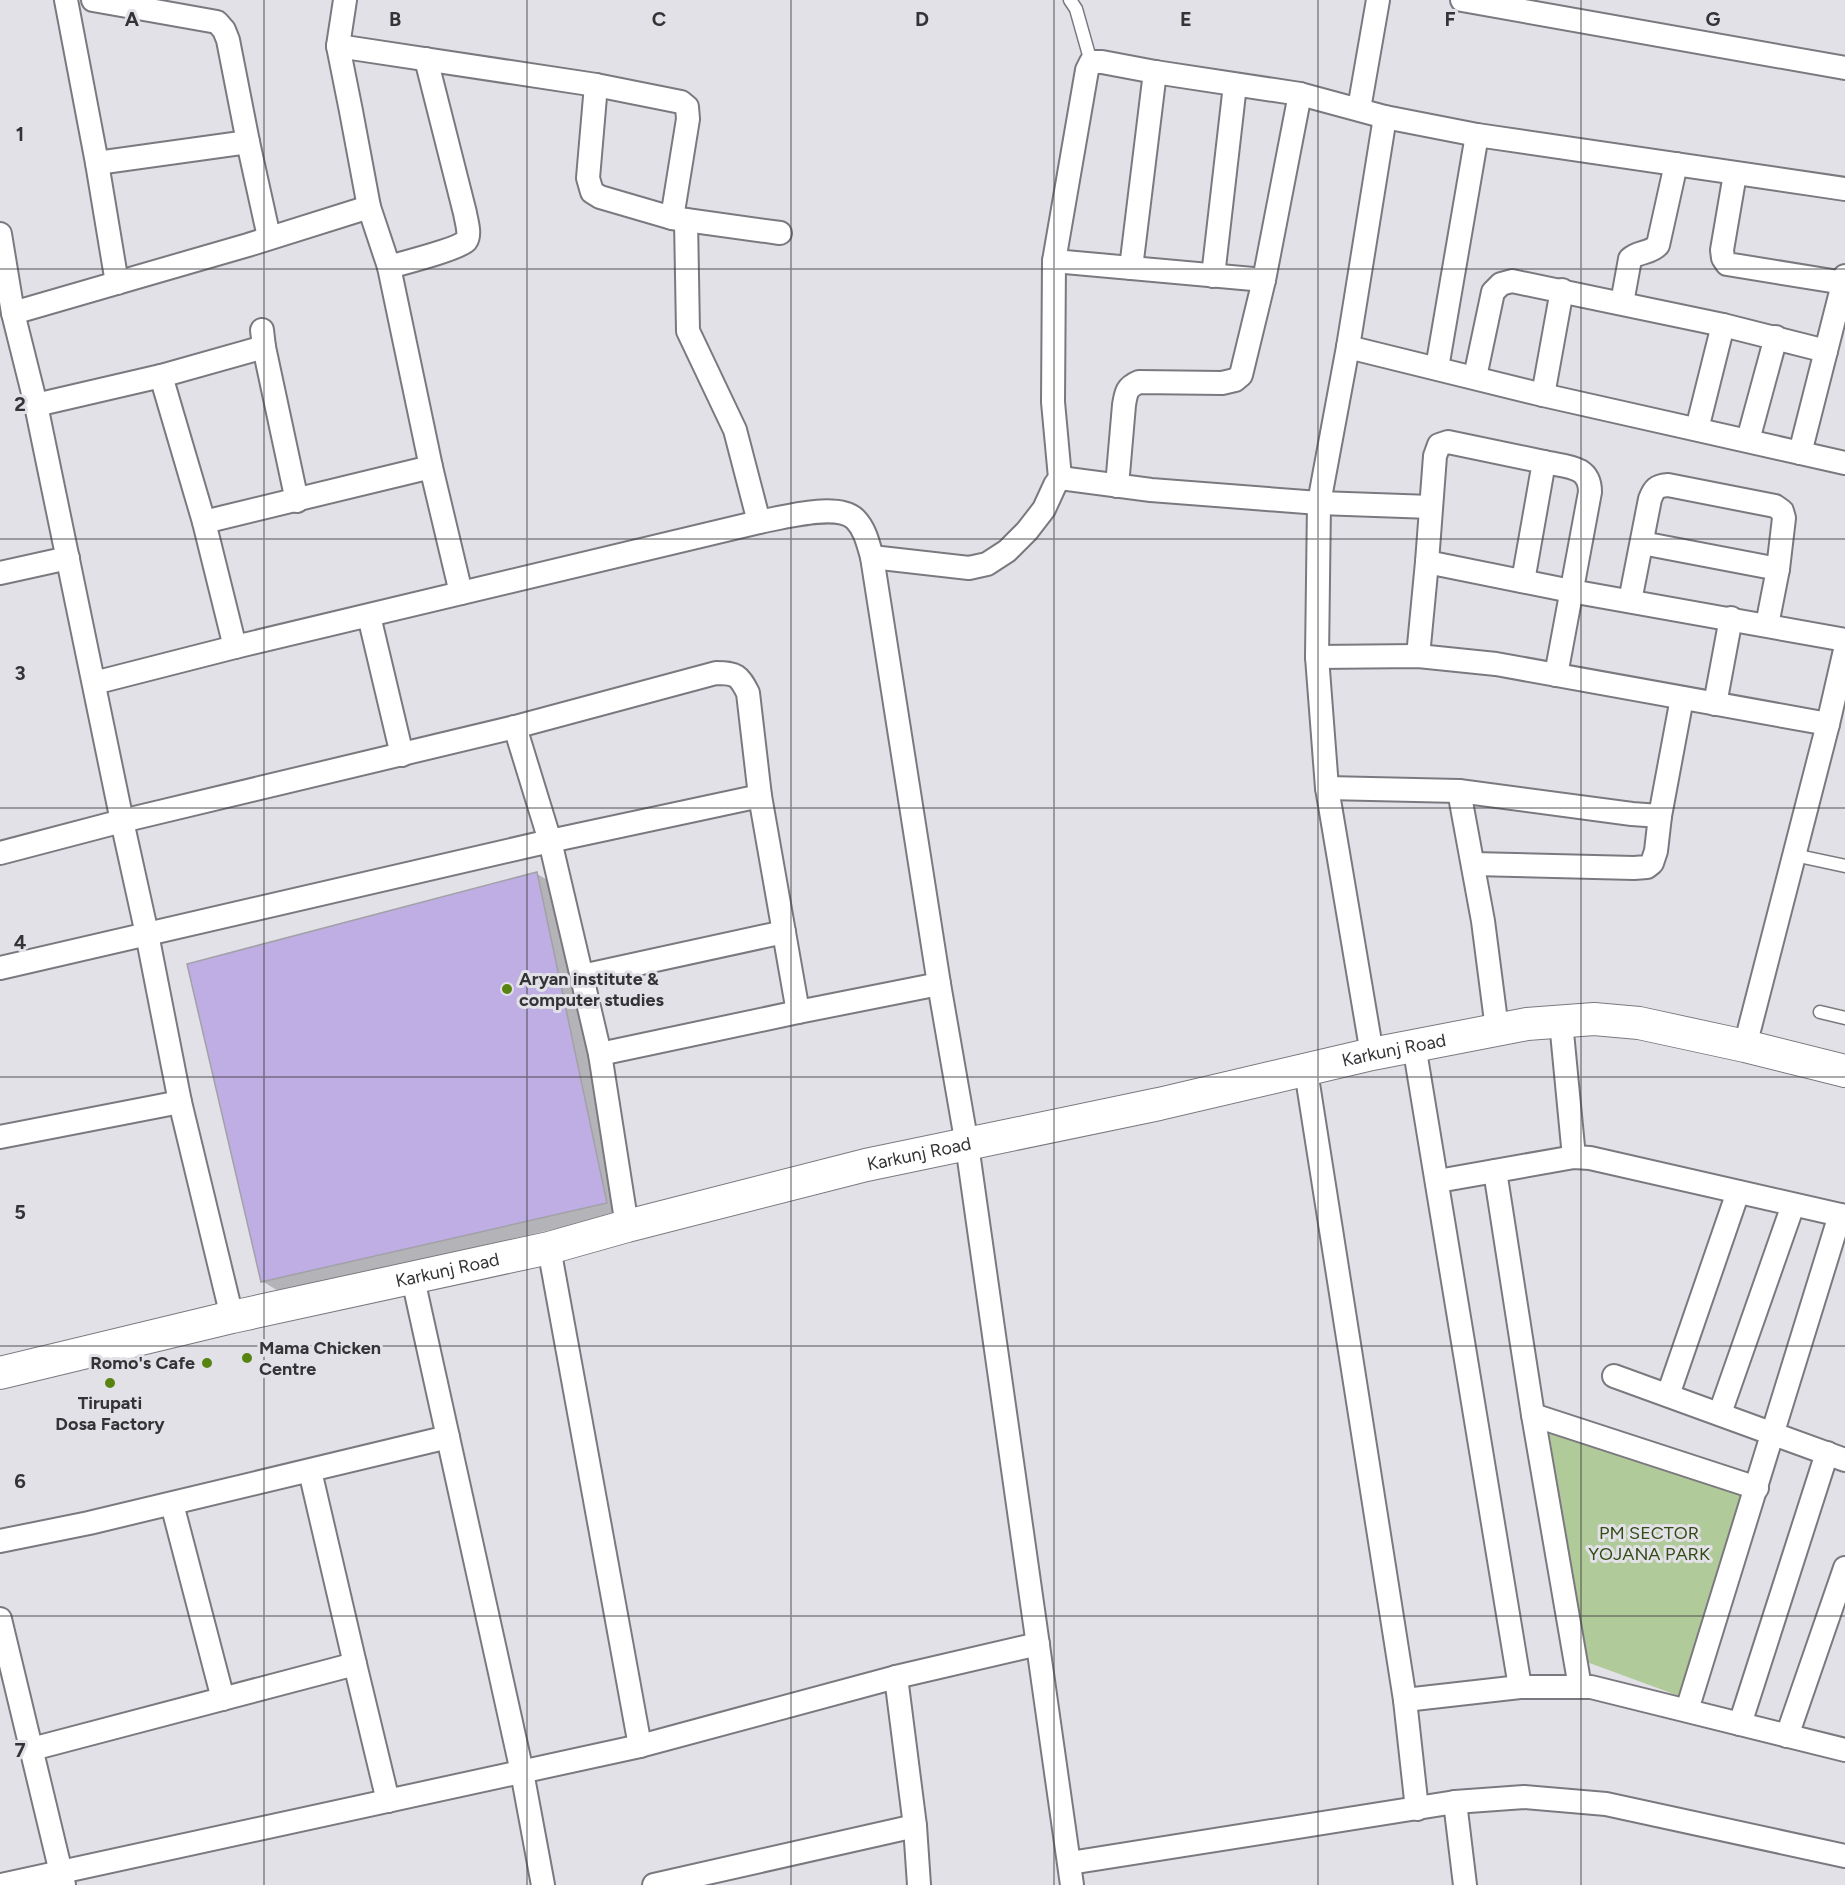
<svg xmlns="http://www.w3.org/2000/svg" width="1845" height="1885" font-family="Figtree,sans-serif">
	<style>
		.green { fill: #b1ca9a }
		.shadow { fill: #0003 }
		.building { fill: #bfaee3; stroke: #a2a1a7; stroke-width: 1.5 }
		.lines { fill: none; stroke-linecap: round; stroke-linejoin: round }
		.lane-casing { stroke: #7b797f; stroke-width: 15 }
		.street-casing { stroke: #7b797f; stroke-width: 26 }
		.secondary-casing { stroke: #7b797f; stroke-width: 34 }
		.lane { stroke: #fff; stroke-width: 12 }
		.street { stroke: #fff; stroke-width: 22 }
		.secondary { stroke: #fff; stroke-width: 32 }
		.grid { fill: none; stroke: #343336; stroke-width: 1.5; stroke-opacity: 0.55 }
		.poi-dot { fill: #578411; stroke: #e2e1e7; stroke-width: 2 }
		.labels { text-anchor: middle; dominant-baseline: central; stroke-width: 6; stroke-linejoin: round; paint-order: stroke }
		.poi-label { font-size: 18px; font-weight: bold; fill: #343336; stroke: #e2e1e7; text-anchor: start }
		.street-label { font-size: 18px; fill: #343336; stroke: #e2e1e7 }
		.park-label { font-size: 18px; fill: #334b15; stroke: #e2e1e7 }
		.grid-label { font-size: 20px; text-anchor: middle; font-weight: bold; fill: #343336; stroke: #e2e1e7; stroke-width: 6; stroke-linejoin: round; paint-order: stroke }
	</style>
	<rect width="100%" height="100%" fill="#e2e1e7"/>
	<!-- green -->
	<path class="green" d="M1549,1430l207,57 -74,210 -98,-36z"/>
	<!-- shadow -->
	<path class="shadow" d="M537,874l18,10 69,329 -344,79 -18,-11z"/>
	<!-- building -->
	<path class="building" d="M537,872l70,331 -346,79 -74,-318z"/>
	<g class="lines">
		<!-- lane casing -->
		<g class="lane-casing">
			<g id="lane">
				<path d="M1070,0l6,9 15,53"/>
				<path d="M1794,855l51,11"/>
				<path d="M1820,1012l25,6"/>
			</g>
		</g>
		<!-- street casing -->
		<g class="street-casing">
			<g id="street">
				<path d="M66,0l31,163 20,120"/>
				<path d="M93,0l124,22 7,8 4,10 20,102 -151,21"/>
				<path d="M345,0l-7,46 13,65 18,96 20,60 42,200 30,126"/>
				<path d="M1462,0l383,68"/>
				<path d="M338,46l258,39 85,17 6,5 1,12 -16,99"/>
				<path d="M596,85l-8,93 4,14 8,5 72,21 108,15"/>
				<path d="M1359,109l19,-109"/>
				<path d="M248,142l21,95"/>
				<path d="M1735,174l-13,76 1,8 4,6 117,19"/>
				<path d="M686,220l2,111 47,99 24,92"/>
				<path d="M0,234l13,79 23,92 86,416 25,113 33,168 52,215"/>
				<path d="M1054,261l210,19"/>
				<path d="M389,267c14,-4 69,-18 77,-26 5,-7 0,-21 -1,-28l-39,-154"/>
				<path d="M1131,268l24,-196"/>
				<path d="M1213,276l22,-191"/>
				<path d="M1622,303l8,-44c8,-8 20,-5 28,-14l18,-81"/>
				<path d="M13,313l235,-68 121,-38"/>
				<path d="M1723,325l103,26"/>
				<path d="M262,330l2,17 33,154"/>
				<path d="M1348,347l195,48 302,68"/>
				<path d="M1437,368l40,-233"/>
				<path d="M161,376l43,146 31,125"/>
				<path d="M1475,377l18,-85 8,-8 11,-3 211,44 -26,104"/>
				<path d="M1543,395l19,-105"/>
				<path d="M36,405l125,-29 103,-29"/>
				<path d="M1748,440l28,-103"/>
				<path d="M1800,453l45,-177"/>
				<path d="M1544,462c22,5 46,3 46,30l-34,183"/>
				<path d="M1060,478l91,12 168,13 112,4"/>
				<path d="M1117,486l7,-81c2,-13 3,-18 15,-23l83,1 13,-3 6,-5 23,-95 36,-186"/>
				<path d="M204,522l227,-55"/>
				<path d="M1642,543l136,26"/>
				<path d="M872,557l97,11 18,-4 20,-13 20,-20 17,-22 11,-24 5,-7 -7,-76 1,-141 33,-191 4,-8h11l53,10 145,22 85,23 92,18 368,54"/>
				<path d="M1427,562l8,-106 4,-11 9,-3 96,20 -21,119"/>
				<path d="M0,573l68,-15"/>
				<path d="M1630,601l20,-102c4,-10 6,-13 18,-14l107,21 7,5 2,7 -6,51 -11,56"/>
				<path d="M369,616l33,139"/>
				<path d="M1418,656l9,-94 144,29 274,49"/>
				<path d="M1317,657l101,-1 78,8 332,60"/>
				<path d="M94,683l141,-36 524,-125c22,-4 78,-20 96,-3 10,10 13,24 17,38l67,427 28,161 105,740"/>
				<path d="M1715,704l16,-86"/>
				<path d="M515,727l35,114 210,-45"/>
				<path d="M1327,788l132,3 173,23 28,2"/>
				<path d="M1459,791l24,130 14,108"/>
				<path d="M0,853l122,-32 393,-94 201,-54c20,0 23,2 32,20l12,103 38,216 -198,42"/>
				<path d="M1473,864l161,4 13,-1 5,-4 4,-12 4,-35 22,-118"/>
				<path d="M0,968l550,-127 50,213 27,172"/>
				<path d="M582,976l202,-44"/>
				<path d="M798,1012l141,-28"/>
				<path d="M1561,1022l13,135"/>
				<path d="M1414,1045l106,642"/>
				<path d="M1745,1046l83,-322 17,-74"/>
				<path d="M1372,1054l-45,-266 -10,-131 2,-154 29,-156 37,-230"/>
				<path d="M1306,1071l99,629 12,109"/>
				<path d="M0,1137l180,-35"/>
				<path d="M1495,1171l38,244 47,272"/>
				<path d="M1438,1181l136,-24 16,1 255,58"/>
				<path d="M549,1248l91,498"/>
				<path d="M413,1279l109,493 21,113"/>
				<path d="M1614,1376l231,84"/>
				<path d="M1668,1395l70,-203"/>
				<path d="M1720,1413l73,-208"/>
				<path d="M1533,1415l224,73"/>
				<path d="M172,1504l51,195"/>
				<path d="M0,1541l89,-18 359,-86"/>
				<path d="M0,1619l64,266"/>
				<path d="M355,1664l33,137"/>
				<path d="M1405,1700l115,-13h71l254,63"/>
				<path d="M1687,1710l153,-495"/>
				<path d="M1740,1724l87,-271"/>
				<path d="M1787,1736l58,-168"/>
				<path d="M32,1749l323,-85 -45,-193"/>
				<path d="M1455,1802l10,83"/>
				<path d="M915,1826l4,59"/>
				<path d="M1070,1863l385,-61 69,-5 82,7 239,52"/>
				<path d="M1,1885l639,-139 256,-69 142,-33"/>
				<path d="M654,1885l261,-59 -19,-149"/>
			</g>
		</g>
		<!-- secondary casing -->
		<g class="secondary-casing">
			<g id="secondary">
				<path id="s1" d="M0,1373l232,-56 317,-69 78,-22 239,-61 293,-61 213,-50 155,-30 67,-5 45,4 106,23 100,25"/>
			</g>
		</g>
		<!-- lane -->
		<use href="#lane" class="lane"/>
		<!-- street -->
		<use href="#street" class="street"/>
		<!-- secondary -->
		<use href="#secondary" class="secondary"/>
	</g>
	<!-- grid -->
	<path class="grid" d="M264,0v1885M527,0v1885M791,0v1885M1054,0v1885M1318,0v1885M1581,0v1885M0,269h1845M0,539h1845M0,808h1845M0,1077h1845M0,1346h1845M0,1616h1845"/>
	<!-- markers -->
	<g class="poi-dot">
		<circle cx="507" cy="989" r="6"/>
		<circle cx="247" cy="1358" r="6"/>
		<circle cx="207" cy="1363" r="6"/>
		<circle cx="110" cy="1383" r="6"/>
	</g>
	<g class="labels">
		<!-- poi labels -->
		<g class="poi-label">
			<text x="519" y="979">Aryan institute &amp;<tspan x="519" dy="21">computer studies</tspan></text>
			<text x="259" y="1348">Mama Chicken<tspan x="259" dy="21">Centre</tspan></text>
			<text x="195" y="1363" text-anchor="end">Romo's Cafe</text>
			<text x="110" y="1403" text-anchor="middle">Tirupati<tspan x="110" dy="21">Dosa Factory</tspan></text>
		</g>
		<!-- street labels -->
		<g class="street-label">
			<text stroke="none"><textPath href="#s1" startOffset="1431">Karkunj Road</textPath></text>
			<text stroke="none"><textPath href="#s1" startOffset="945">Karkunj Road</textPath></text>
			<text stroke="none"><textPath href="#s1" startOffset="459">Karkunj Road</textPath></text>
		</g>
		<!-- park labels -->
		<g class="park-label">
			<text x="1649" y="1533">PM SECTOR<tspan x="1649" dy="21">YOJANA PARK</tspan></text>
		</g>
	</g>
	<g class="grid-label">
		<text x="132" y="26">A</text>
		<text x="395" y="26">B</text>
		<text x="659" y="26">C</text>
		<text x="922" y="26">D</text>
		<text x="1186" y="26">E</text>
		<text x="1450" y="26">F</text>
		<text x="1713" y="26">G</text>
		<text x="20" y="141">1</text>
		<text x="20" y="411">2</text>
		<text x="20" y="680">3</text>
		<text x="20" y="949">4</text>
		<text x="20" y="1219">5</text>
		<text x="20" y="1488">6</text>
		<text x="20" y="1757">7</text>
	</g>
</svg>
